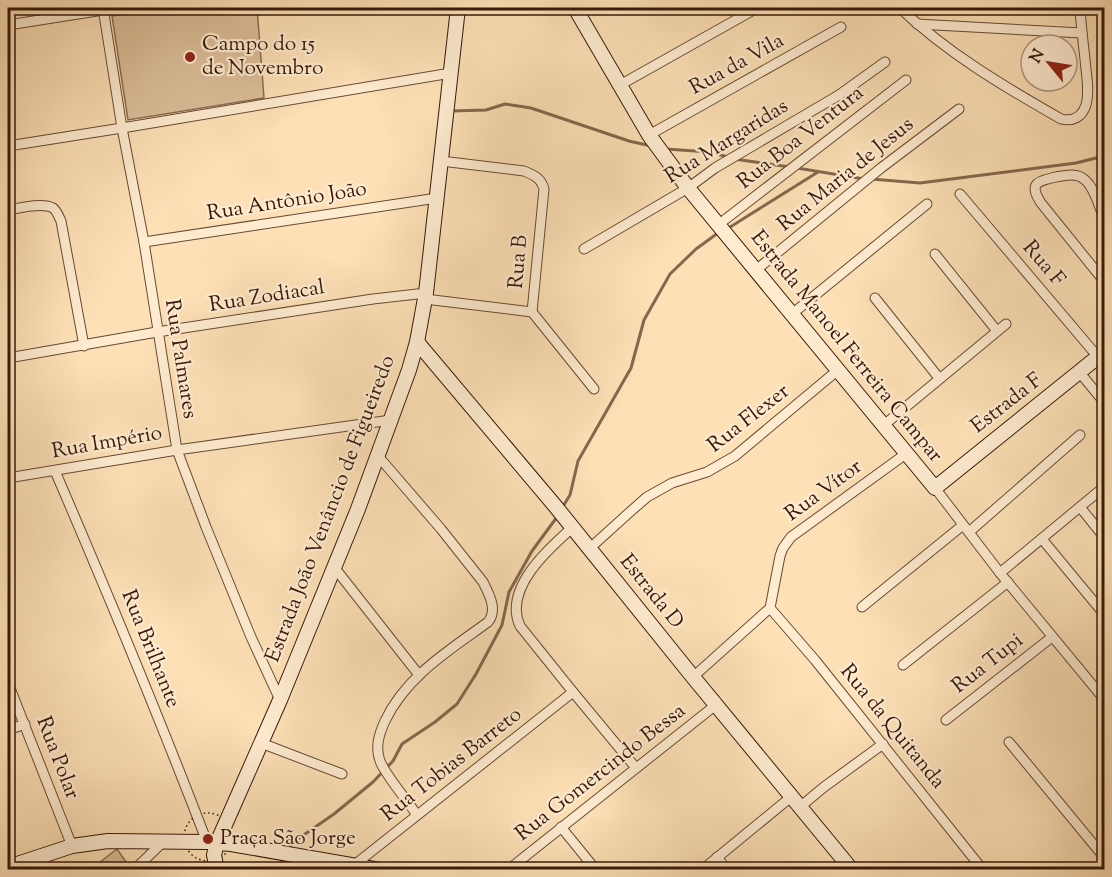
<svg xmlns="http://www.w3.org/2000/svg" width="1112" height="877" font-family="'Sorts Mill Goudy',serif">
	<style>
		.pitch { fill: #dbbe99; stroke: #896b51; stroke-width: 1.5 }
		.lines { fill: none; stroke-linecap: round; stroke-linejoin: round }
		.stream { stroke: #86674d; stroke-width: 3 }
		.street-casing { stroke: #684a34; stroke-width: 11 }
		.secondary-casing { stroke: #371809; stroke-width: 16 }
		.path { stroke: #371809; stroke-width: 1.5; stroke-dasharray: 1.5 3; stroke-linecap: butt }
		.street { stroke: #feebd0; stroke-width: 9 }
		.secondary { stroke: #feebd0; stroke-width: 14 }
		.poi-dot { fill: #8f2418; stroke: #feebd0; stroke-width: 2 }
		.labels { text-anchor: middle; dominant-baseline: central; stroke-width: 4.5; stroke-linejoin: round; paint-order: stroke }
		.poi-label { font-size: 21px; fill: #371809; stroke: #feebd0; text-anchor: start }
		.street-label { font-size: 21px; fill: #371809; stroke: #feebd0 }
	</style>
	<rect width="100%" height="100%" fill="#fde0b6"/>
	<filter id="stains"><feTurbulence type="fractalNoise" baseFrequency=".00333" numOctaves="4"/><feColorMatrix values="0 0 0 0 .2 0 0 0 0 .09 0 0 0 0 .02 0 0 0 .5 -.17"/></filter>
	<radialGradient id="worn" r=".72"><stop offset=".6" stop-color="#630" stop-opacity="0"/><stop offset="1" stop-color="#630" stop-opacity=".3"/></radialGradient>
	<!-- pitch -->
	<g class="pitch">
		<path d="M163,8h94l7,90 -136,22 -16,-104z"/>
		<path d="M117,849l11,16 -6,4h-31z"/>
	</g>
	<g class="lines">
		<!-- stream -->
		<g class="stream">
			<path d="M452,111l34,-1 19,-6 26,4 98,33 22,5"/>
			<path d="M666,149l43,3 19,5"/>
			<path d="M734,159l56,8"/>
			<path d="M797,168l67,11"/>
			<path d="M871,179l49,4 156,-20 28,-7"/>
			<path d="M727,229l91,-57"/>
			<path d="M562,508l8,-13 8,-34 53,-93 13,-48 26,-46 26,-25 22,-16"/>
			<path d="M288,851l7,-10 39,-27 39,-32 20,-21 9,-17 33,-22 22,-18 19,-30 26,-49 7,-33 23,-41 25,-34"/>
			<path d="M275,870l8,-11"/>
		</g>
		<!-- street casing -->
		<g class="street-casing">
			<g id="street">
				<path d="M103,8l19,120 22,114 33,208 29,77 45,110 29,63"/>
				<path d="M900,8c47,45 105,79 161,111 12,3 21,-2 25,-14 4,-14 0,-32 -1,-46 -2,-17 -4,-34 -5,-51"/>
				<path d="M917,24l165,9"/>
				<path d="M8,25l108,-17"/>
				<path d="M620,85l137,-77"/>
				<path d="M649,135l192,-108"/>
				<path d="M8,146l114,-18 329,-55"/>
				<path d="M441,161l83,10c10,4 17,7 20,18l-12,123 62,77"/>
				<path d="M960,194l138,163"/>
				<path d="M8,210c11,-2 35,-8 45,-2 4,3 6,9 8,13l23,125"/>
				<path d="M1104,219c-4,-11 -10,-32 -19,-39 -3,-3 -8,-5 -13,-5 -7,0 -33,4 -36,10 -3,6 2,13 5,18l63,78"/>
				<path d="M718,225l188,-145"/>
				<path d="M144,242l293,-44"/>
				<path d="M584,249l104,-61 27,-20 124,-73 46,-33"/>
				<path d="M935,254l62,77"/>
				<path d="M756,270l125,-102 78,-59"/>
				<path d="M875,298l64,80"/>
				<path d="M425,299l107,13"/>
				<path d="M792,314l135,-110"/>
				<path d="M8,358l149,-26 216,-33 53,-6"/>
				<path d="M1080,373l24,29"/>
				<path d="M884,425l122,-101"/>
				<path d="M378,456l63,73 42,53c6,12 15,28 5,40 -38,28 -82,54 -103,99 -6,13 -10,26 -5,40 6,15 27,39 37,54"/>
				<path d="M55,471c53,123 104,246 152,371"/>
				<path d="M8,478l169,-28 214,-30"/>
				<path d="M935,488l65,85 104,126"/>
				<path d="M1080,507l24,30"/>
				<path d="M572,528c-24,21 -69,61 -52,98l53,66 63,76"/>
				<path d="M969,532l111,-97"/>
				<path d="M1042,539l62,75"/>
				<path d="M589,549l42,-38 16,-14 25,-14 35,-11 28,-16 103,-86"/>
				<path d="M334,567l85,108"/>
				<path d="M1000,573l104,-86"/>
				<path d="M862,607l101,-82"/>
				<path d="M770,608l45,52 168,210"/>
				<path d="M903,665l105,-83"/>
				<path d="M693,677l77,-69 10,-52 3,-8 8,-11 116,-84"/>
				<path d="M8,683l64,163"/>
				<path d="M946,720l106,-83"/>
				<path d="M8,730l17,-6"/>
				<path d="M1009,742l95,115"/>
				<path d="M261,743l81,31"/>
				<path d="M800,807l24,-20 59,-43"/>
				<path d="M561,827l35,43"/>
				<path d="M717,857l10,13"/>
				<path d="M353,866l220,-174"/>
				<path d="M134,870l29,-28"/>
				<path d="M508,870l209,-166"/>
				<path d="M702,870l89,-73"/>
			</g>
		</g>
		<!-- secondary casing -->
		<g class="secondary-casing">
			<g id="secondary">
				<path d="M575,8l74,127 39,53 247,300 169,-136"/>
				<path d="M417,342l139,165 137,170 159,193"/>
				<path d="M8,867l64,-21 36,-5 99,1 24,2 149,26"/>
				<path d="M217,870l-3,-15 3,-12 63,-143 78,-191 51,-139 8,-28 9,-49 32,-285"/>
			</g>
		</g>
		<!-- path -->
		<circle class="path" cx="208" cy="837" r="24"/>
		<!-- street -->
		<use href="#street" class="street"/>
		<!-- secondary -->
		<use href="#secondary" class="secondary"/>
	</g>
	<!-- markers -->
	<g class="poi-dot">
		<circle cx="190" cy="57" r="6"/>
		<circle cx="208" cy="839" r="6"/>
	</g>
	<g class="labels">
		<!-- poi labels -->
		<g class="poi-label">
			<text x="202" y="45">Campo do 15<tspan x="202" dy="24">de Novembro</tspan></text>
			<text x="220" y="839">Praça São Jorge</text>
		</g>
		<!-- street labels -->
		<g class="street-label">
			<text transform="translate(737 65) rotate(-29)">Rua da Vila</text>
			<text transform="translate(801 138) rotate(-38)">Rua Boa Ventura</text>
			<text transform="translate(727 142) rotate(-32)">Rua Margaridas</text>
			<text transform="translate(846 175) rotate(-39)">Rua Maria de Jesus</text>
			<text transform="translate(287 202) rotate(-9)">Rua Antônio João</text>
			<text transform="translate(519 262) rotate(-85)">Rua B</text>
			<text transform="translate(1043 264) rotate(50)">Rua F</text>
			<text transform="translate(267 297) rotate(-9)">Rua Zodiacal</text>
			<text transform="translate(846 347) rotate(51)">Estrada Manoel Ferreira Campar</text>
			<text transform="translate(180 359) rotate(81)">Rua Palmares</text>
			<text transform="translate(1007 404) rotate(-38)">Estrada F</text>
			<text transform="translate(749 419) rotate(-38)">Rua Flexer</text>
			<text transform="translate(107 443) rotate(-10)">Rua Império</text>
			<text transform="translate(824 491) rotate(-36)">Rua Vítor</text>
			<text transform="translate(331 509) rotate(-69)">Estrada João Venâncio de Figueiredo</text>
			<text transform="translate(651 592) rotate(51)">Estrada D</text>
			<text transform="translate(150 649) rotate(68)">Rua Brilhante</text>
			<text transform="translate(988 664) rotate(-38)">Rua Tupi</text>
			<text transform="translate(892 727) rotate(51)">Rua da Quitanda</text>
			<text transform="translate(57 758) rotate(69)">Rua Polar</text>
			<text transform="translate(452 765) rotate(-38)">Rua Tobias Barreto</text>
			<text transform="translate(601 773) rotate(-38)">Rua Gomercindo Bessa</text>
		</g>
	</g>
	<!-- margin -->
	<rect width="1112" height="877" fill="none" stroke="#fde0b6" stroke-width="30"/>
	<rect x="9" y="9" width="1094" height="859" fill="none" stroke="#371809" stroke-width="3"/>
	<rect x="15" y="15" width="1082" height="847" fill="none" stroke="#371809" stroke-width="1.5"/>
	<!-- north arrow -->
	<g transform="translate(1049 63) rotate(300)"><circle r="28" fill="#feebd0" stroke="#ae9780" stroke-width="1.5"/>
	<path d="M0-4.5L10 22L0 15L-10 22Z" fill="#8f2418"/>
	<text y="-9" font-size="16" font-weight="bold" text-anchor="middle" fill="#371809">N</text>
	</g>
	<rect width="100%" height="100%" filter="url(#stains)"/>
	<rect width="100%" height="100%" fill="url(#worn)"/>
</svg>
